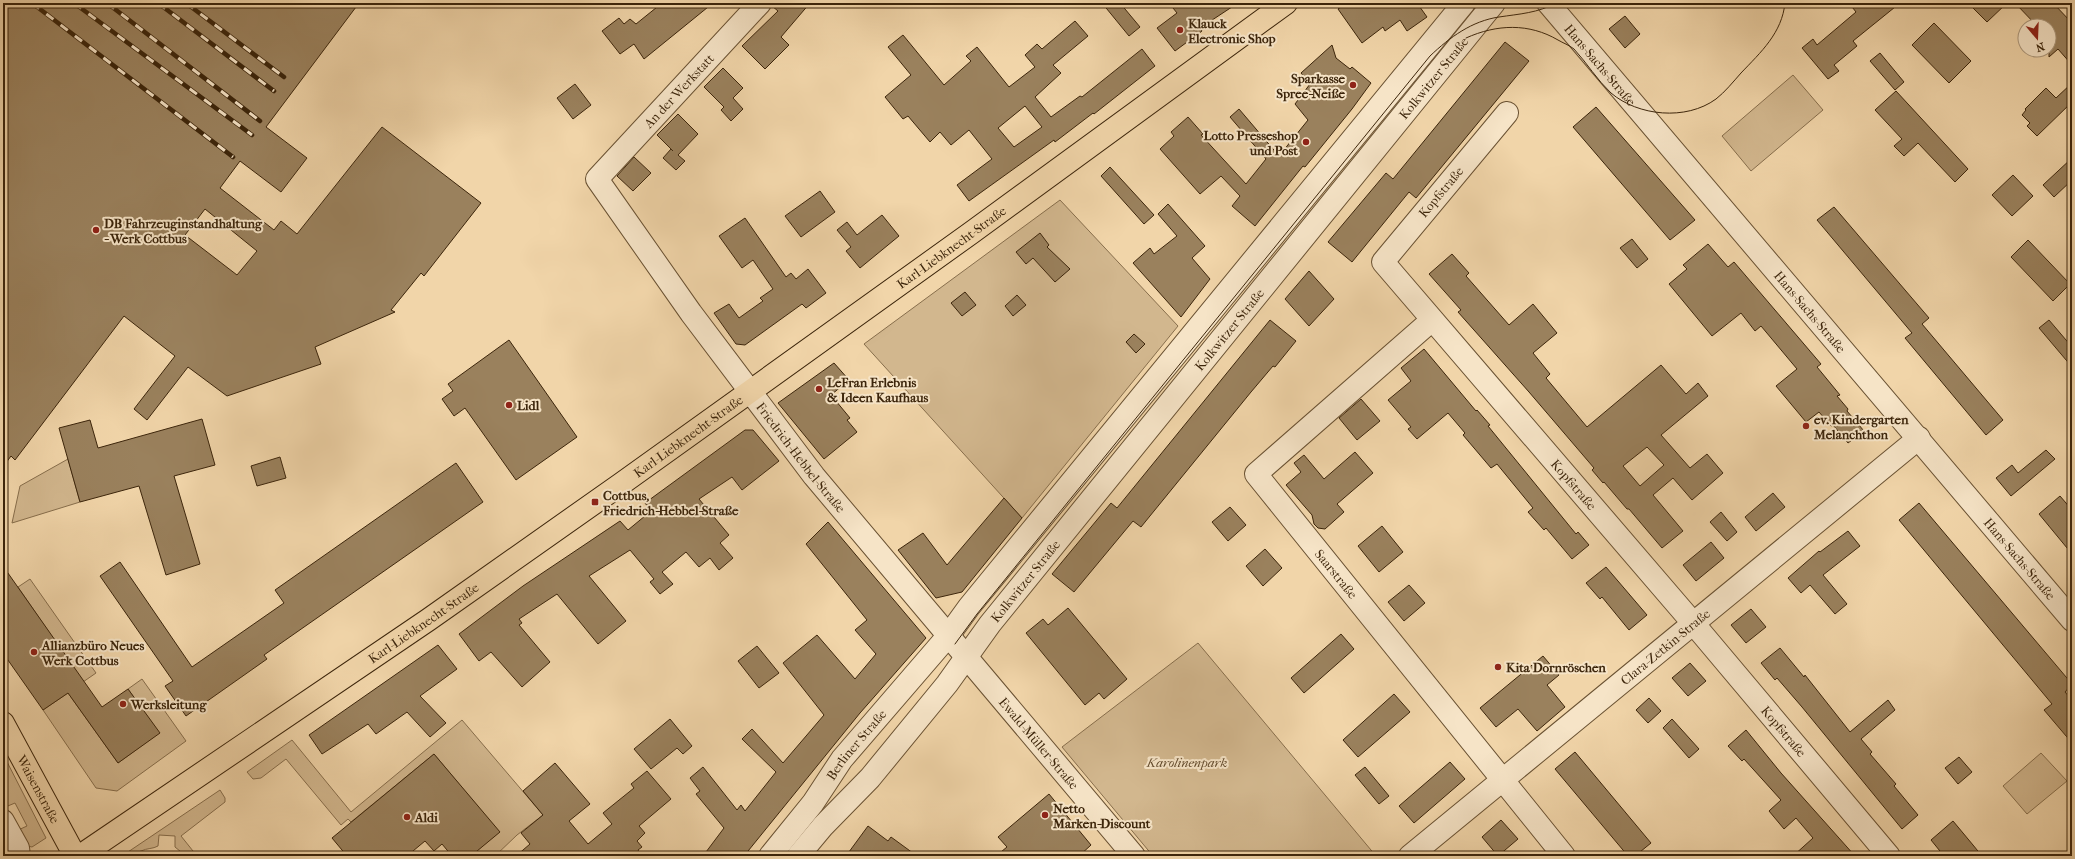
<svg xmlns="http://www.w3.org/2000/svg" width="2075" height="859" font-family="'IM FELL French Canon',serif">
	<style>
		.green { fill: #d2b78e; stroke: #876e4c }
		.building { fill: #9a815d; stroke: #3c250b; fill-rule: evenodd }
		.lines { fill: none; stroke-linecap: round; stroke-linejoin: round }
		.minor-casing { stroke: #695132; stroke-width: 24 }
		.major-casing { stroke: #3c250b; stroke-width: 24 }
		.minor { stroke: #f6e4c7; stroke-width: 22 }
		.major { stroke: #f1d5a9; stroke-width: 22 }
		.tram { stroke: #3c250b; stroke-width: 1 }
		.rail-casing { stroke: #3c250b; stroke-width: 4.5 }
		.rail { stroke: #f6e4c7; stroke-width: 3; stroke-dasharray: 9; stroke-linecap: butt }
		.poi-dot { fill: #8f2418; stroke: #f6e4c7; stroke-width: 1.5 }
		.labels { text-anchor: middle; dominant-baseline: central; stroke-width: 4; stroke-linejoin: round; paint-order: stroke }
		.poi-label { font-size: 13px; font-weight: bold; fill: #3c250b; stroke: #f6e4c7; text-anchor: start }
		.street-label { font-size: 13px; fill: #3c250b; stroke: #f6e4c7 }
		.park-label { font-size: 13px; font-style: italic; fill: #624a2c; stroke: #f6e4c7 }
	</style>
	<rect width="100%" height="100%" fill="#f1d5a9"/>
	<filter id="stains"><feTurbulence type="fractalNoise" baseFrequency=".005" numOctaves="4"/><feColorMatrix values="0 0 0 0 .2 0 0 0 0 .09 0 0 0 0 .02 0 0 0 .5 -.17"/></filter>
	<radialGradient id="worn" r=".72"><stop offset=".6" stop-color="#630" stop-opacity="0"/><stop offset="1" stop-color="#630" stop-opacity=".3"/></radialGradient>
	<!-- green -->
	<g class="green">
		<path d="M1793,75l30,35 -72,61 -29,-35z"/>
		<path d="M1060,200l118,126 -156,192 -158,-174z"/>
		<path d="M68,459l12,43 -68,21 8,-37z"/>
		<path d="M30,579l66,94 -13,9 -65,-95z"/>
		<path d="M1198,643l178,213h-223l-91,-109z"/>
		<path d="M142,679l44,62 -69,50 -21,-3 -53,-78 25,-17 50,70 41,-30 -31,-44z"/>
		<path d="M462,720l81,95 -26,20 -22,21h-24l28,-24 -65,-78 -83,68 -3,-3 -7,6 -55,-66 -25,19 -8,1 -6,-7 45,-32 59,72z"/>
		<path d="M2041,753l26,28 -40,33 -24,-28z"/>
		<path d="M3,754l43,84 -14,9 -9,-2 -7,-14 11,-5 -12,-23 -12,5z"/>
		<path d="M220,790l5,8v4l-44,34 16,20h-11l-11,-9v-11l-16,-1 -1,11c-5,3 -11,2 -17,5 -8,3 -10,5 -19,5z"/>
	</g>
	<!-- building -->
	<g class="building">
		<path d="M3,3h356l-93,124 41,31 -26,34 -41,-31 -20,27 54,42 7,-9 16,13 85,-107 99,76 -57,73 -3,-3 -30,37 4,2 -80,35 6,17 -94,32 -39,-29 -41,53 -13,-11 41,-53 -51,-40 -109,144 -4,-4 -8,11zM205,209l52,42 -20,24 -52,-40z"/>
		<path d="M662,3h51l-69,56 -10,-15 -14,10 -18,-23 17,-13 5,6 6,-5 6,5z"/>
		<path d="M772,3h38l-29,34 8,8 -24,24 -23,-23 36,-35 -6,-5z"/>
		<path d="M1102,3h18l20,24 -11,9z"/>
		<path d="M1169,3h69l-38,25 2,3 -27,20 -18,-23 20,-15z"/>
		<path d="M1346,3h71l10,14 -20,14 -7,-11 -15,11 -2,-4 -21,16 -24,-34z"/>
		<path d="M1849,3h51l-47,38 4,5 -23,19 5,6 -11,8 -26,-31 11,-9 4,6 39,-33z"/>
		<path d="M1968,3h39l-20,19z"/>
		<path d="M2015,3h38l19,20v42l-14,-16 -9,8v-31h-12z"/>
		<path d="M1625,16l15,18 -15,14 -16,-19z"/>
		<path d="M1075,21l13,15 -35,29 8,8 -26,24 16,20 29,-21 2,1 60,-48 13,17 -61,48 -1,-1 -38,29 -1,-2 -85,61 -12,-16 35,-26 -23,-29 -18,15 -11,-13 -10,10 -22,-26 -5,3 -18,-22 26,-22 -23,-28 15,-12 41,50 27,-24 -5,-5 11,-9 32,40 26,-20 -10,-12 12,-11 5,5zM1025,106l17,21 -28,20 -16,-19z"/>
		<path d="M1934,23l37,38 -22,22 -37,-38z"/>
		<path d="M1505,42l24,19 -113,137 -7,-6 -57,70 -24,-20 58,-69 7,6z"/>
		<path d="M1332,45l4,13 14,11 2,-2 19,16 -19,26 -47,58 -2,-1 -48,60 -23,-20 8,-10 -19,-20 -21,18 -40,-45 14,-13 -3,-4 17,-15 15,17 -2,1 45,49 20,-25 -36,-42 9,-8 40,47 29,-36 -13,-16 15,-20 -9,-11z"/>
		<path d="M1880,53l24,29 -9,8 -25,-29z"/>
		<path d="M723,68l20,20 -10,10 10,11 -12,12 -10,-11 3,-3 -20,-20z"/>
		<path d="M2072,83v19l-35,34 -10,-10 3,-3 -8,-8 4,-5 -1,-1 21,-21 10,10z"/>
		<path d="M575,84l16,21 -18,14 -16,-21z"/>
		<path d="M1896,91l72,78 -13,13 -37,-39 -14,13 -10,-10 8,-7 -27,-29z"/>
		<path d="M1596,107l99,113 -25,20 -97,-113z"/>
		<path d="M678,114l20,20 -20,21 7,6 -9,9 -13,-12 8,-9 2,2 -16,-16z"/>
		<path d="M634,157l17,16 -18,18 -16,-15z"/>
		<path d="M2072,158v22l-18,17 -11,-12z"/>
		<path d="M1110,167l44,48 -10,9 -43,-48z"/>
		<path d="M2013,175l20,21 -21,20 -20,-21z"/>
		<path d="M820,191l15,21 -34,25 -16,-21z"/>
		<path d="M1168,204l37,42 -13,12 18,21 -29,38 -48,-54 17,-15 4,6 23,-18 -19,-22z"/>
		<path d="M1834,207l95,111 -7,6 81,96 -17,15 -81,-97 7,-5 -95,-113z"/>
		<path d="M882,215l17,21 -39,32 -14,-17 5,-4 -14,-17 10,-8 10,13z"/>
		<path d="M745,218l41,59 5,-4 5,6 12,-10 18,24 -20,15 -4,-4 -57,41 -9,-1 -22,-31 15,-9 10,14 24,-17 -3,-3 13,-9 -20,-29 -11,8 -23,-32z"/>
		<path d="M1040,233l9,12 -2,2 23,22 -15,13 -22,-24 -7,6 -10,-12z"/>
		<path d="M1632,239l16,20 -11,9 -17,-20z"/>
		<path d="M2028,240l42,44 -17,17 -42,-44z"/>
		<path d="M1708,244l20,23 6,-5 87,102 -4,3 23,28 -3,1 11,13 -1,2 17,20 -16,12 -15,-18 -2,1 -12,-14 -13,10 -30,-36 21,-17 -36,-43 -6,5 -14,-18 -29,23 -43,-52 18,-15 -4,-4z"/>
		<path d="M1452,254l17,19 -3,3 43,49 24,-21 24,29 -24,20 17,21 -4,4 41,49 74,-62 25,29 12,-11 10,13 -47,39 29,33 17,-14 16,19 -31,27 -19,-22 -20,17 30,36 -21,17 -33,-39h-2l-23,-27 -1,1 -11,-13 2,-2 -65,-76 -71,-80 3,-2 -32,-36zM1647,447l17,18 -24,21 -17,-20z"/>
		<path d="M1309,271l25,28 -25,27 -24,-27z"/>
		<path d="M965,292l11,13 -14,11 -11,-13z"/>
		<path d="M1017,295l9,10 -13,11 -8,-10z"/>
		<path d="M1270,320l26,21 -21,26 -2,-1 -22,26 -110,135 -8,-6 -59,71 -22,-18 59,-71 6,5z"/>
		<path d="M2049,320l23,27v20l-33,-39z"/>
		<path d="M1134,334l11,10 -9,9 -10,-11z"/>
		<path d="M509,340l68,97 -61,43 -51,-72 -11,8 -12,-17 11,-8 -5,-7z"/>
		<path d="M1424,349l52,62 1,-1 13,15 -2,1 88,108 2,-2 11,13 -17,14 -26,-31 -2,2 -16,-18 5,-4 -36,-44 -6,4 -28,-33 2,-2 -17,-20 -31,26 -9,-10 3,-2 -23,-27 23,-19 -10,-13z"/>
		<path d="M834,363l15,17 -18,15 19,23 -3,2 10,12 -33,27 -46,-56z"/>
		<path d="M1361,399l19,22 -23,19 -18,-22z"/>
		<path d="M202,419l13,46 -41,11 26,88 -34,11 -27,-89 -59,16 -21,-74 31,-8 8,28z"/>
		<path d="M745,430h8l26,31 -37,29 -10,-13 -33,22 30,36 -9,8 13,15 -14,12 -9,-12 -11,9 -13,-15 -24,20 11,12 -13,10 -10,-12 4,-3 -24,-29 -41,26 37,45 -28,23 -41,-50 -38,25 3,4 -3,2 31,37 -28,25 -31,-35 -12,9 -20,-27 64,-48 97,-65 8,9 23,-19 -6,-8z"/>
		<path d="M2046,450l9,9 -44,37 -15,-18 16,-13 6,8z"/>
		<path d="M1355,452l18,21 -36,31 7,8 -19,17 -7,-1 -4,-4 -2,-9 -26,-30 15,-13 -7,-9 10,-8 20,24z"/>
		<path d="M280,457l6,21 -29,8 -6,-20z"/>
		<path d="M456,463l27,39 -219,153 3,4 -81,57 -21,-30 8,-5 -73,-105 20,-14 72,105 92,-64 -9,-13z"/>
		<path d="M1773,493l12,14 -29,24 -11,-14z"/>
		<path d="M2060,496l12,14v44l-33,-40z"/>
		<path d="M1004,498l18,20 -60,74 -26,6 -38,-48 25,-17 24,32z"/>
		<path d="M1919,503l153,181 -7,8 7,8v43l-28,-33 8,-6 -153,-184z"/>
		<path d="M1230,507l16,18 -18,16 -16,-19z"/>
		<path d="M1721,512l16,20 -10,9 -17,-19z"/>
		<path d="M828,522l98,116 -66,75 -116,143h-41l21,-28 -28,-34 4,-3 -10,-13 13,-11 34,43 4,-5 4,6 31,-39 -34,-33 10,-10 31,34 41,-48 -41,-52 34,-28 38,44 21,-25 -21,-24 12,-10 -61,-76z"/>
		<path d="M1382,526l21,26 -24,20 -21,-26z"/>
		<path d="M1848,531l12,15 -37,29 24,29 -12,10 -25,-29 -9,8 -13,-15 31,-27 1,1z"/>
		<path d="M1711,542l13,16 -28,23 -13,-16z"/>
		<path d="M1265,549l17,19 -19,18 -17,-20z"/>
		<path d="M3,566l99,141 26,-18 32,44 -42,30 -50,-70 -25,17 -40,-57z"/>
		<path d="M1606,567l41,48 -18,15 -27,-33 -2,2 -14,-16z"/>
		<path d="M1409,585l16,18 -21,18 -16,-19z"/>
		<path d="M1068,608l59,71 -23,20 -5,-6 -14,12 -59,-72 17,-14 5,6z"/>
		<path d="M1751,609l15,18 -20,16 -15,-18z"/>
		<path d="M1341,634l13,15 -50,44 -13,-15z"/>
		<path d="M438,645l19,24 -37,27 26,27 -16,14 -23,-25 -31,22 -8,-10 -46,30 -13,-19z"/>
		<path d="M757,646l22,27 -20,15 -21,-27z"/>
		<path d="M1780,648l24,29 1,-2 45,57 38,-32 7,10 -34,29 11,13 -2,2 26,30 -2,2 24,29 -16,14 -100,-122 -25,-29 -2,2 -14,-17z"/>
		<path d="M1543,656l16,19 -12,10 18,22 -28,24 -19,-22 -22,18 -16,-19z"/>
		<path d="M1690,663l16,18 -18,15 -16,-18z"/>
		<path d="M1394,694l16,18 -52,45 -15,-17z"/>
		<path d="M1649,698l12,13 -13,12 -12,-13z"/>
		<path d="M670,719l22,27 -9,8 -6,-6 -26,21 -17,-20z"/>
		<path d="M1672,719l27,30 -10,9 -26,-30z"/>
		<path d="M1746,730l35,43 74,83h-62l20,-18 -17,-20 -12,11 -15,-18 12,-11 -37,-41 -2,2 -14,-15z"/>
		<path d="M1575,752l76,91 -16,13h-7l-73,-87z"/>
		<path d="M434,754l66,78 -29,24h-19l-10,-12 -8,7 -9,-10 -18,15h-60l-15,-18z"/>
		<path d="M1959,757l13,15 -14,12 -13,-16z"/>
		<path d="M1450,762l15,17 -51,44 -15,-17z"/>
		<path d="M555,763l35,41 -21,17 19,23 24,-20 -9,-11 31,-25 -3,-4 16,-13 24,28 -32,27 6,7 -8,8 5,6 -4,3 4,6h-126l14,-12 -9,-11 22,-18 -20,-24z"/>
		<path d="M1365,767l24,29 -10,8 -24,-29z"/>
		<path d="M1049,794l42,51 -12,11h-83l11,-9 -9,-10z"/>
		<path d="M1501,820l17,19 -20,17 -16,-19z"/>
		<path d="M1953,821l20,24 9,11h-38l-13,-16z"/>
		<path d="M868,826l20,15 3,-4 26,19h-71z"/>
	</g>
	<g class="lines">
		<!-- minor casing -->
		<g class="minor-casing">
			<g id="minor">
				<path id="s1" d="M760,3l-163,176 94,134 123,163 320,380"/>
				<path id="s2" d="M1548,3l524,617"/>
				<path id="s3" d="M1507,113l-124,149 310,361 196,233"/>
				<path id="s4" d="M1432,320l-176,154 308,382"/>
				<path d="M3,821l15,27 1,8"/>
				<path id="s5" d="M770,856l43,-53 29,-44 106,-123 21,-29 495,-604"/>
				<path id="s6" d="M798,856l25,-30 47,-48 77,-94 43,-60 504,-621"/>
				<path id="s7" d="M1410,856l509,-418"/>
			</g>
		</g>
		<!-- major casing -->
		<g class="major-casing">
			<g id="major">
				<path id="s8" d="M3,723l72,133"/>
				<path id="s9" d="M80,856l348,-236 193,-136 350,-251 315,-230"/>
			</g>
		</g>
		<!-- minor -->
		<use href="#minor" class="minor"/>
		<!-- major -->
		<use href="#major" class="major"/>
		<!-- tram -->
		<g class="tram">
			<path d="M1466,38c31,-14 63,-15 92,2 5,3 11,5 16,9 13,14 23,31 37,44 27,23 75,28 105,6 9,-7 17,-17 25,-26 20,-21 41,-40 44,-70"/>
			<path d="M955,644l22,-30 453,-558c20,-19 42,-35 69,-39 20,-3 39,-4 57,-14"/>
		</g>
		<!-- rail casing -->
		<g class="rail-casing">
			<g id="rail">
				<path d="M32,3l201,154"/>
				<path d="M74,3l178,132"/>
				<path d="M107,3l153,118"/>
				<path d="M158,3l116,88"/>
				<path d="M186,3l98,74"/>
			</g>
		</g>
		<!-- rail -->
		<use href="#rail" class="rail"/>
	</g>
	<!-- markers -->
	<g class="poi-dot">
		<circle cx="1180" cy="30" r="4"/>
		<circle cx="1353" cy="85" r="4"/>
		<circle cx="1306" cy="142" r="4"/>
		<circle cx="96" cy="230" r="4"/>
		<circle cx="819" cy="389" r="4"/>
		<circle cx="509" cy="405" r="4"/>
		<circle cx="1806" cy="426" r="4"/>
		<rect x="591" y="498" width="8" height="8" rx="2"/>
		<circle cx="34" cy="652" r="4"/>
		<circle cx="1498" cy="667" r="4"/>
		<circle cx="123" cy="704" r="4"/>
		<circle cx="1045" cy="815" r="4"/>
		<circle cx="407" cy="817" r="4"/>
	</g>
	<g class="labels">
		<!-- poi labels -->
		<g class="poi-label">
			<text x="1188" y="23">Klauck<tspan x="1188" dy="15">Electronic Shop</tspan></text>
			<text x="1345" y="78" text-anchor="end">Sparkasse<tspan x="1345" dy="15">Spree-Neiße</tspan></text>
			<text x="1298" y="135" text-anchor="end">Lotto Presseshop<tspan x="1298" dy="15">und Post</tspan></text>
			<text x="104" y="223">DB Fahrzeuginstandhaltung<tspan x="104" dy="15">- Werk Cottbus</tspan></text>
			<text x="827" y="382">LeFran Erlebnis<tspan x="827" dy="15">&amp; Ideen Kaufhaus</tspan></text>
			<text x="517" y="405">Lidl</text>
			<text x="1814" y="419">ev. Kindergarten<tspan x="1814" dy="15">Melanchthon</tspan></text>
			<text x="603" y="495">Cottbus,<tspan x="603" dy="15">Friedrich-Hebbel-Straße</tspan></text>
			<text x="42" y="645">Allianzbüro Neues<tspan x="42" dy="15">Werk Cottbus</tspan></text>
			<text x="1506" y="667">Kita Dornröschen</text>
			<text x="131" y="704">Werksleitung</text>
			<text x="1053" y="808">Netto<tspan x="1053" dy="15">Marken-Discount</tspan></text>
			<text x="415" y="817">Aldi</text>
		</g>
		<!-- street labels -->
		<g class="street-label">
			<text stroke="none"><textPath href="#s2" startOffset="81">Hans-Sachs-Straße</textPath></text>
			<text stroke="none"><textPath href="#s6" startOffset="1005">Kolkwitzer Straße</textPath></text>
			<text transform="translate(679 91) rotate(-47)">An der Werkstatt</text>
			<text transform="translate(1441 192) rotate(-50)">Kopfstraße</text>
			<text stroke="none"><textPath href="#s9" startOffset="1063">Karl-Liebknecht-Straße</textPath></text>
			<text stroke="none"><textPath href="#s2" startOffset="405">Hans-Sachs-Straße</textPath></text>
			<text stroke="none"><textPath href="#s6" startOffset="681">Kolkwitzer Straße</textPath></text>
			<text stroke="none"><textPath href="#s9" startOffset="739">Karl-Liebknecht-Straße</textPath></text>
			<text stroke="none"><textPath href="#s1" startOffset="585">Friedrich-Hebbel-Straße</textPath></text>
			<text stroke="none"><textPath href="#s3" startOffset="487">Kopfstraße</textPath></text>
			<text stroke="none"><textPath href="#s2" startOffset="729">Hans-Sachs-Straße</textPath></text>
			<text stroke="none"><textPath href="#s4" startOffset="362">Saarstraße</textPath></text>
			<text stroke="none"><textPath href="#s6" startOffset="357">Kolkwitzer Straße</textPath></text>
			<text stroke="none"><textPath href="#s9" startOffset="415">Karl-Liebknecht-Straße</textPath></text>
			<text stroke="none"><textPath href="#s7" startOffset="330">Clara-Zetkin-Straße</textPath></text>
			<text stroke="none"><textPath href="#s3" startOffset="811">Kopfstraße</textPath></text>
			<text stroke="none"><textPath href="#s5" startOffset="141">Berliner Straße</textPath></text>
			<text stroke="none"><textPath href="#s1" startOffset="957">Ewald-Müller-Straße</textPath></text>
			<text stroke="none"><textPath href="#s8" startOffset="75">Waisenstraße</textPath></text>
		</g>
		<!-- park labels -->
		<g class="park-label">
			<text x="1187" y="762">Karolinenpark</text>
		</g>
	</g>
	<!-- margin -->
	<rect width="2075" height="859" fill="none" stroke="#f1d5a9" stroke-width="16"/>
	<rect x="4" y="4" width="2067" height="851" fill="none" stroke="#3c250b" stroke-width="2"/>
	<rect x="8" y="8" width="2059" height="843" fill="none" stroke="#3c250b"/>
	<!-- north arrow -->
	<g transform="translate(2037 38) rotate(161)"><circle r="19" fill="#f6e4c7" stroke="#ac987c"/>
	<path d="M0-3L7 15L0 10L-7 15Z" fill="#8f2418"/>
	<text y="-6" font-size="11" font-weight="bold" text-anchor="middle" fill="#3c250b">N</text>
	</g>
	<rect width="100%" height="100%" filter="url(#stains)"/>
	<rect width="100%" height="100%" fill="url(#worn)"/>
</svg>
